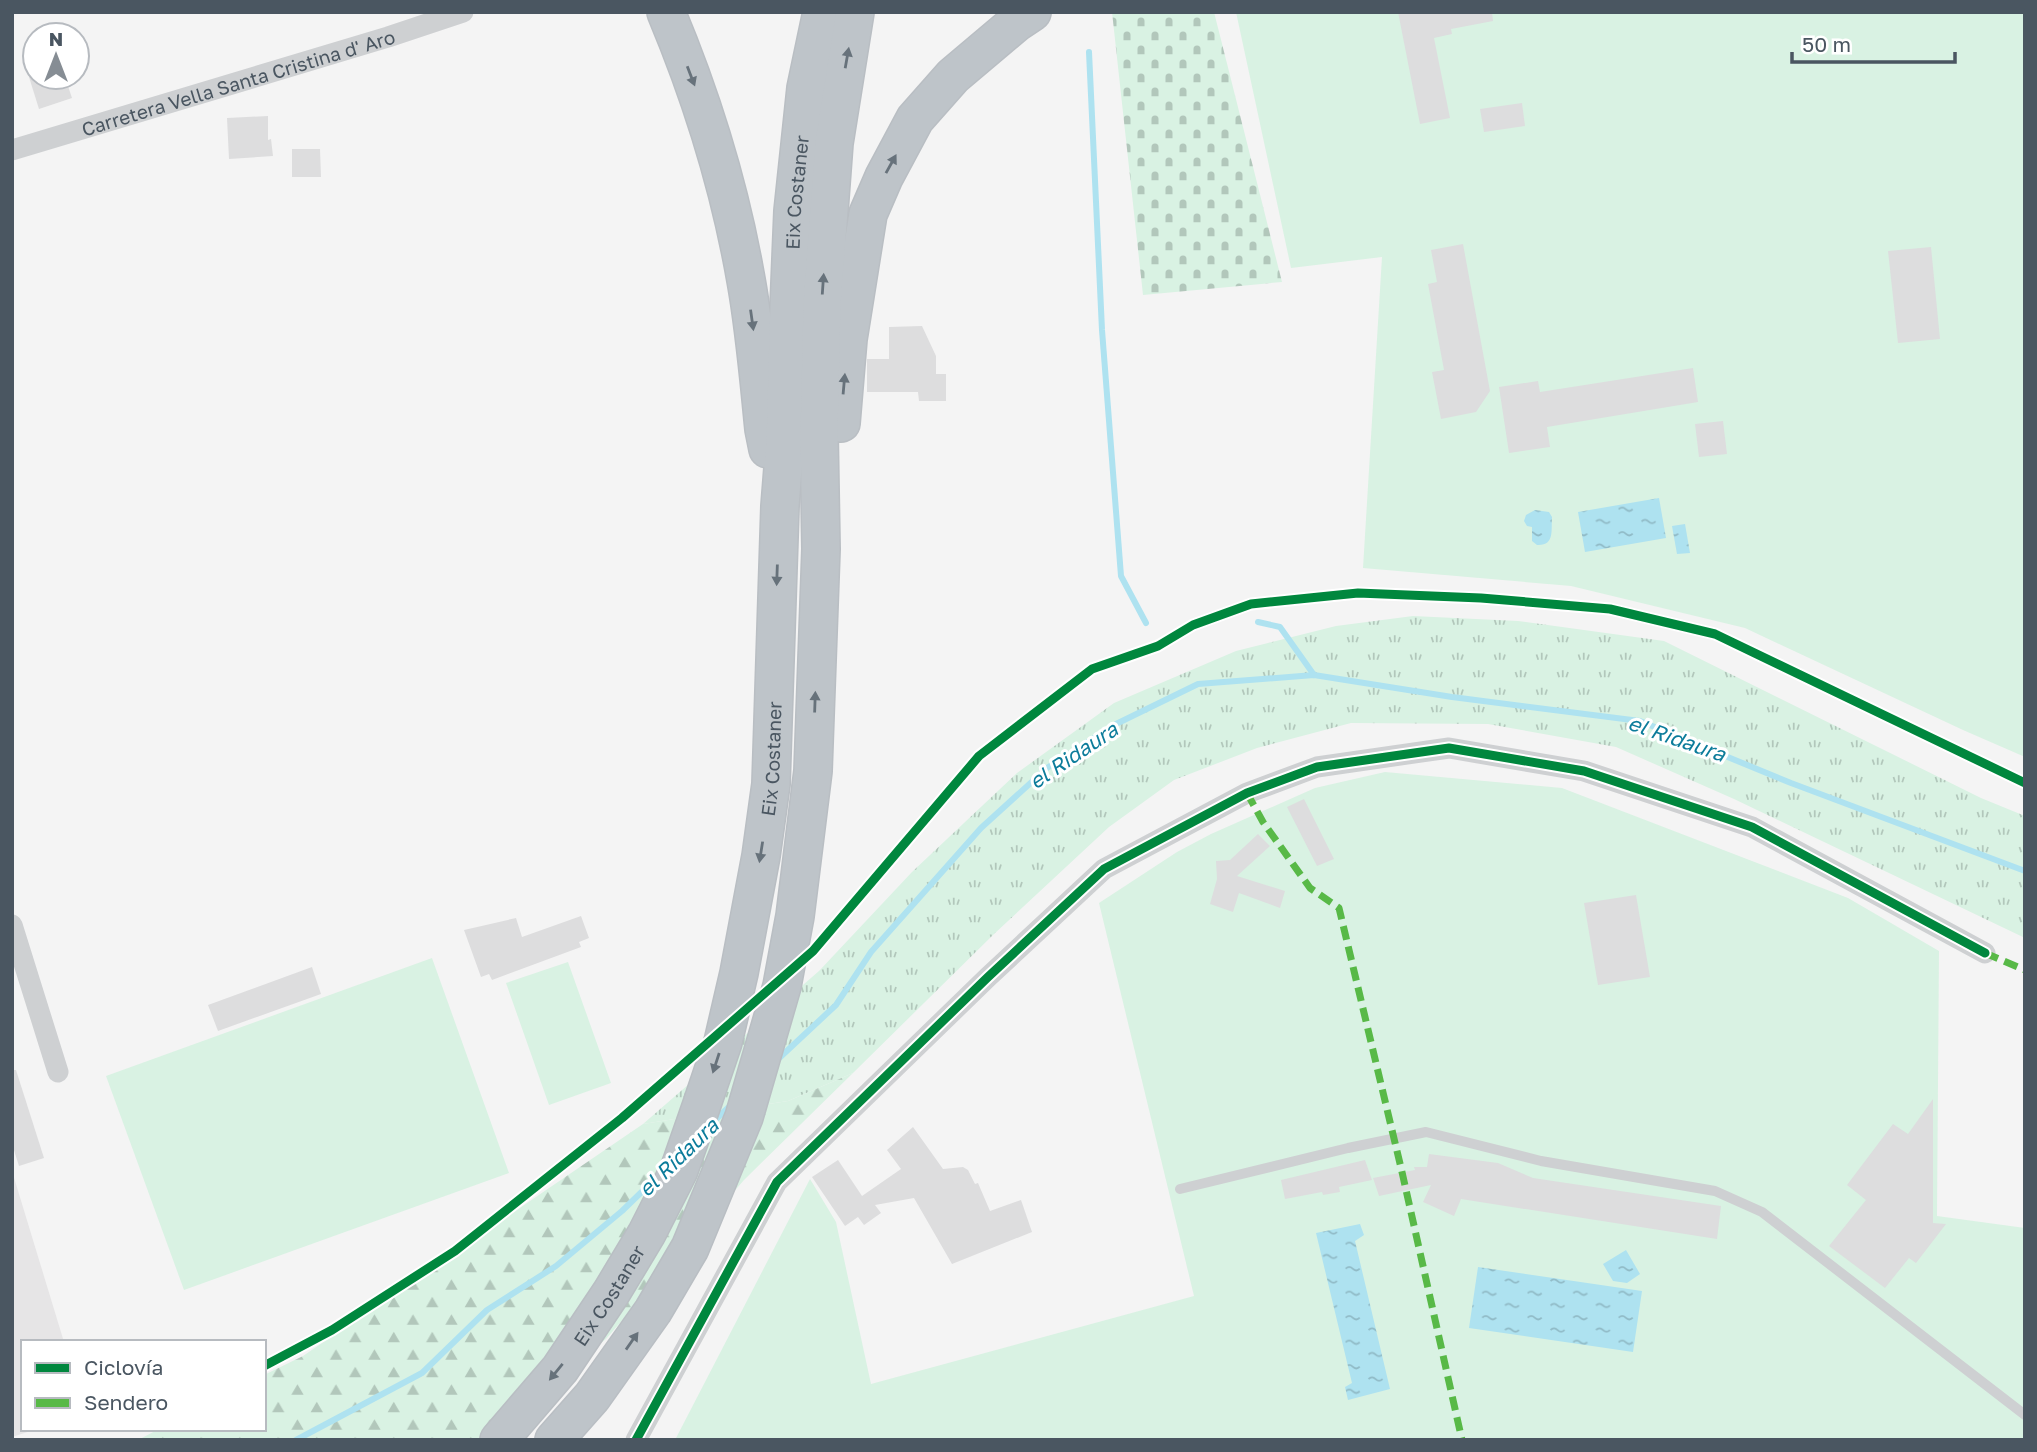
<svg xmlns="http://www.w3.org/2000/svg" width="2037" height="1452" font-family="'Golos Text',sans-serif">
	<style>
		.education { fill: #e6e5e6 }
		.grass { fill: url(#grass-tufts) }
		.forest { fill: url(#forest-firs) }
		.cemetery { fill: url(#cemetery-stones) }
		.park { fill: #d9f2e3 }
		.water { fill: url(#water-ripples) }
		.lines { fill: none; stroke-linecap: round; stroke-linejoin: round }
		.stream { stroke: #aee2f0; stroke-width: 6 }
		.building { fill: #ddddde }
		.motorway-casing { stroke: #b9bec3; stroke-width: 40 }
		.service { stroke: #ced0d2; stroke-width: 10 }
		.minor { stroke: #ced0d2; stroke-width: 21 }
		.motorway { stroke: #bec4c9; stroke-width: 37 }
		.quiet { stroke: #58b947; stroke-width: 7; stroke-dasharray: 14 7; stroke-linecap: butt }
		.cycleway-casing { stroke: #fff; stroke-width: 13 }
		.cycleway { stroke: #00873e; stroke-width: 9 }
		.oneway { fill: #67727b }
		.labels { text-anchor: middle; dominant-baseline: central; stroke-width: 6; stroke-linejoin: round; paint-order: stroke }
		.street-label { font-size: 19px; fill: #4a5661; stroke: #fff }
		.water-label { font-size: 21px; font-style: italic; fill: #0c7c9b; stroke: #fff }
	</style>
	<defs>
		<pattern id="grass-tufts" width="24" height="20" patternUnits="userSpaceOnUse" patternTransform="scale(1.75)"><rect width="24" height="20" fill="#d9f2e3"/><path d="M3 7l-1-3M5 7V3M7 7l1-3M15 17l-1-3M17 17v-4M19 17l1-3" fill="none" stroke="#b2c7bb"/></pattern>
		<pattern id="forest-firs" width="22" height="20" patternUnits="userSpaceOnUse" patternTransform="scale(1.75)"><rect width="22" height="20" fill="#d9f2e3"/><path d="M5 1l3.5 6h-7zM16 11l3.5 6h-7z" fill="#b2c7bb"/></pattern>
		<pattern id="cemetery-stones" width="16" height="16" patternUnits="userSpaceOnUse" patternTransform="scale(1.75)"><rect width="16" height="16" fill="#d9f2e3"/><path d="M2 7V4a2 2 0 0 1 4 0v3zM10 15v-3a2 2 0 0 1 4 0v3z" fill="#b2c7bb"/></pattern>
		<pattern id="water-ripples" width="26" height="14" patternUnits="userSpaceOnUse" patternTransform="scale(1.75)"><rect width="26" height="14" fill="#aee2f0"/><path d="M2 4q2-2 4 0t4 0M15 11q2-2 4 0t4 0" fill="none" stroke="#90bac6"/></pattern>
	</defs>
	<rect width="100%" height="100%" fill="#f4f4f4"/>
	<!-- education -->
	<path class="education" d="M12,1171l52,171h-41v87h14l-25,8z"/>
	<!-- grass -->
	<path class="grass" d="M1413,616l105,5 146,20 317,157 44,18v122l-291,-139 -118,-52 -128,-23 -137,-1 -94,25 -83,32 -65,47 -115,107 -141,139 -65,28 -145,23 176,-153 93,-99 105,-99 97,-70 122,-52 100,-25z"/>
	<!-- forest -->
	<path class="forest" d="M853,1073l-109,107 -138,159 -128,101h-340l21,-11h105v-54l39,-19 340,-232 145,-23z"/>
	<!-- cemetery -->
	<path class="cemetery" d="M1112,12h102l68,270 -139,13z"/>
	<!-- park -->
	<g class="park">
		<path d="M1236,12h789v745l-62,-27 -218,-102 -174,-42 -208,-18 19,-311 -91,11z"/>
		<path d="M1385,772l177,16 286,110 91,53 -2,265 88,12v212h-1350l135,-261 26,43 35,162 323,-88 -95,-393 78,-51 34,-18 104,-46z"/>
		<path d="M432,958l77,215 -325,117 -78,-214z"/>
		<path d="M568,962l43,121 -62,22 -43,-122z"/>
	</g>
	<!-- water -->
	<g class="water">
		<path d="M1659,498l7,40 -81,14 -7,-40z"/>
		<path d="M1535,510l14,2 3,5c-1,13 3,29 -15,28l-5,-4v-14l-5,-1 -3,-5 2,-6z"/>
		<path d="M1685,524l5,29 -13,1 -5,-28z"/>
		<path d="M1360,1224l4,11 -9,6 35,148 -42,11 -3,-13 7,-4 -36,-150z"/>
		<path d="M1626,1250l14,24 -13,9 -14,-2 -10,-17z"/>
		<path d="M1478,1267l164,24 -9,61 -164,-24z"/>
	</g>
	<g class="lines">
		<!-- stream -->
		<g class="stream">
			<path d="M1089,52l13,278 19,246 25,47"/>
			<path d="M1258,622l22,5 34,48"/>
			<path d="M775,1062l61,-57 35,-53 110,-124 66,-60 69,-44 82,-40 116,-9 138,22 188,24 151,62 234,88"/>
			<path d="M710,1125l22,-21"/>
			<path d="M296,1440l126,-67 65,-63 69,-44 66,-55 35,-34"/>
		</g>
	</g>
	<!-- building -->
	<g class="building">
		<path d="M1398,12h94l1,9 -42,8 1,5 -18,4 16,80 -30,6z"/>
		<path d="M29,77h36l7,21 -33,11z"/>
		<path d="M1522,103l3,23 -41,6 -4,-23z"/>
		<path d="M268,116v24l3,-1 2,17 -44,3 -2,-41z"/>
		<path d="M292,149h28l1,28h-29z"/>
		<path d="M1463,244l27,147 -14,21 -35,7 -9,-47 12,-2 -16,-86 9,-2 -6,-32z"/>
		<path d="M1931,247l9,92 -42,4 -10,-92z"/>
		<path d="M922,326l14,30v18h10v27h-27l-1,-9h-51v-33h22v-32z"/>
		<path d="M1693,368l5,34 -151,25 3,20 -41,6 -10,-66 39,-6 2,11z"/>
		<path d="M1723,421l4,33 -28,3 -4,-33z"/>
		<path d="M1304,799l30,60 -17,7 -30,-59z"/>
		<path d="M1258,834l12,12 -33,30 48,15 -5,17 -41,-15 -6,19 -23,-8 7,-25 -1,-18 14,-1z"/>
		<path d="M1636,895l14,82 -52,8 -14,-82z"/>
		<path d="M581,916l8,22 -10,4 2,5 -89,33 -3,-6 -8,3 -17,-47 52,-12 6,19z"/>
		<path d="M312,967l9,27 -103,37 -10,-26z"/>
		<path d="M12,1070h4l28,88 -25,8 -7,-22z"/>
		<path d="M1933,1099v124l13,1 -30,39 -7,-5 -24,30 -56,-42 37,-46 -19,-15 46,-61 15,10z"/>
		<path d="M913,1127l30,42 20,-2 5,3 7,14 3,-1 12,28 31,-11 11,32 -80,32 -38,-66 -39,7 6,8 -17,12 -6,-8 -13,9 -33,-49 26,-17 24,36 39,-27 -14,-19z"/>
		<path d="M1429,1154l69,9 35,15 188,28 -4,33 -256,-40 -7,17 -31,-14 8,-17 -52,11 -6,-18 42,-8 -1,-3h13z"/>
		<path d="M1365,1160l7,20 -33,7 1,5 -17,3 -1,-3 -37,7 -4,-19z"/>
	</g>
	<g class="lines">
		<!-- motorway casing -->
		<g class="motorway-casing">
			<g id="motorway">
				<path d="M666,12c36,86 64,176 80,268 9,49 13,100 18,149l4,20"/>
				<path d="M841,423l7,-84 20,-125 16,-37 31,-58 38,-43 64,-54 15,-10"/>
				<path id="s2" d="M499,1440l61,-71 51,-76 36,-60 32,-63 22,-63 22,-65 16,-69 22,-117 10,-72 9,-278 5,-63 3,-111 5,-121 13,-123 16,-76"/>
				<path d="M554,1440l38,-43 61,-86 37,-63 54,-131 38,-131 13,-70 18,-145 8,-222 -2,-115 3,-129 12,-162 21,-131"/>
			</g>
		</g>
		<!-- service -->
		<path class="service" d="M1180,1189l168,-41 78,-16 115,29 174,30 47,21 263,203"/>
		<!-- minor -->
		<g class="minor">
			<path id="s1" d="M12,150l376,-113 75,-25"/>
			<path d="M12,925l46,147"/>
			<path d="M636,1440l141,-258 211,-205 116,-108 143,-76 70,-26 132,-19 135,23 168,56 233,126"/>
		</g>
		<!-- motorway -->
		<use href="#motorway" class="motorway"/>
		<!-- quiet -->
		<g class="quiet">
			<path d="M1247,793l16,29 47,66 29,20 63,264 60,268"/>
			<path d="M1985,953l40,17"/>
		</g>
		<!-- cycleway casing -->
		<g class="cycleway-casing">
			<g id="cycleway">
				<path d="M264,1366l68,-36 123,-79 167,-133 191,-167 166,-195 113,-87 66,-23 35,-21 58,-21 107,-11 123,5 129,11 105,25 310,149"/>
				<path d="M636,1440l141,-258 211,-205 116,-108 143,-76 70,-26 132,-19 135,23 168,56 233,126"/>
			</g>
		</g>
		<!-- cycleway -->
		<use href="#cycleway" class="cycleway"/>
	</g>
	<!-- one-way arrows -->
	<defs><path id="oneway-solid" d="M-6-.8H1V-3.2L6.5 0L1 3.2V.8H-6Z" transform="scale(1.75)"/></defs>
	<g class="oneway">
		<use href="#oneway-solid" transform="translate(847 58) rotate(-80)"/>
		<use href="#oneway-solid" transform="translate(691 76) rotate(69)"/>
		<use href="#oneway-solid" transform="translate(891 164) rotate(-61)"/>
		<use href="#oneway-solid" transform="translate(823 284) rotate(-86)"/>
		<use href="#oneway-solid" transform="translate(752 320) rotate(82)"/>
		<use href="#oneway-solid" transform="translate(844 384) rotate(-85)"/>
		<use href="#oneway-solid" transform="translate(777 575) rotate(92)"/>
		<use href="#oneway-solid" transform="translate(815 702) rotate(-88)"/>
		<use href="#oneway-solid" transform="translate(761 852) rotate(99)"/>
		<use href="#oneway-solid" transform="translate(716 1063) rotate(108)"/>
		<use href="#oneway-solid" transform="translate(632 1341) rotate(-55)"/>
		<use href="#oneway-solid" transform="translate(556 1372) rotate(129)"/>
	</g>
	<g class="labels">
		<!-- street labels -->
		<g class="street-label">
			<text stroke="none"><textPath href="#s1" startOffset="236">Carretera Vella Santa Cristina d' Aro</textPath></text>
			<text stroke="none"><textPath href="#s2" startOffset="1316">Eix Costaner</textPath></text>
			<text stroke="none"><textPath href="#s2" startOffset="749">Eix Costaner</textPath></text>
			<text stroke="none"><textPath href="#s2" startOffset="182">Eix Costaner</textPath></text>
		</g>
		<!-- water labels -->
		<g class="water-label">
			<text transform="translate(1677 738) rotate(19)">el Ridaura</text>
			<text transform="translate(1073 755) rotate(-34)">el Ridaura</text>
			<text transform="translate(678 1157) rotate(-44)">el Ridaura</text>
		</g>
	</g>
	<!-- border -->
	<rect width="2037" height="1452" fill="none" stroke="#4a5661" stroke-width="28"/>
	<!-- legend -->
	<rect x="21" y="1340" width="245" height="91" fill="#ffffff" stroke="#b7bbc0" stroke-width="2"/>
	<rect x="35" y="1363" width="35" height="10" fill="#00873e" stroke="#b7bbc0" stroke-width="2"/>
	<text x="84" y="1375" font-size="21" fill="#4a5661">Ciclovía</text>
	<rect x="35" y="1398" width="35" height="10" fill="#58b947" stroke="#b7bbc0" stroke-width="2"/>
	<text x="84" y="1410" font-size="21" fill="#4a5661">Sendero</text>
	<!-- north arrow -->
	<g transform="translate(56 56)"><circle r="33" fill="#ffffff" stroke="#b7bbc0" stroke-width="2"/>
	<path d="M0-5L12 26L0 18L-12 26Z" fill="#868d94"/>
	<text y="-10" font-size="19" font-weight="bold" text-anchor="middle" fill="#4a5661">N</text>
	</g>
	<!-- scale -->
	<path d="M1792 52v10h163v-10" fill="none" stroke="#4a5661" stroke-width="3.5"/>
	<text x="1802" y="52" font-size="21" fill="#4a5661" stroke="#ffffff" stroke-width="5" paint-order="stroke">50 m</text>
</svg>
